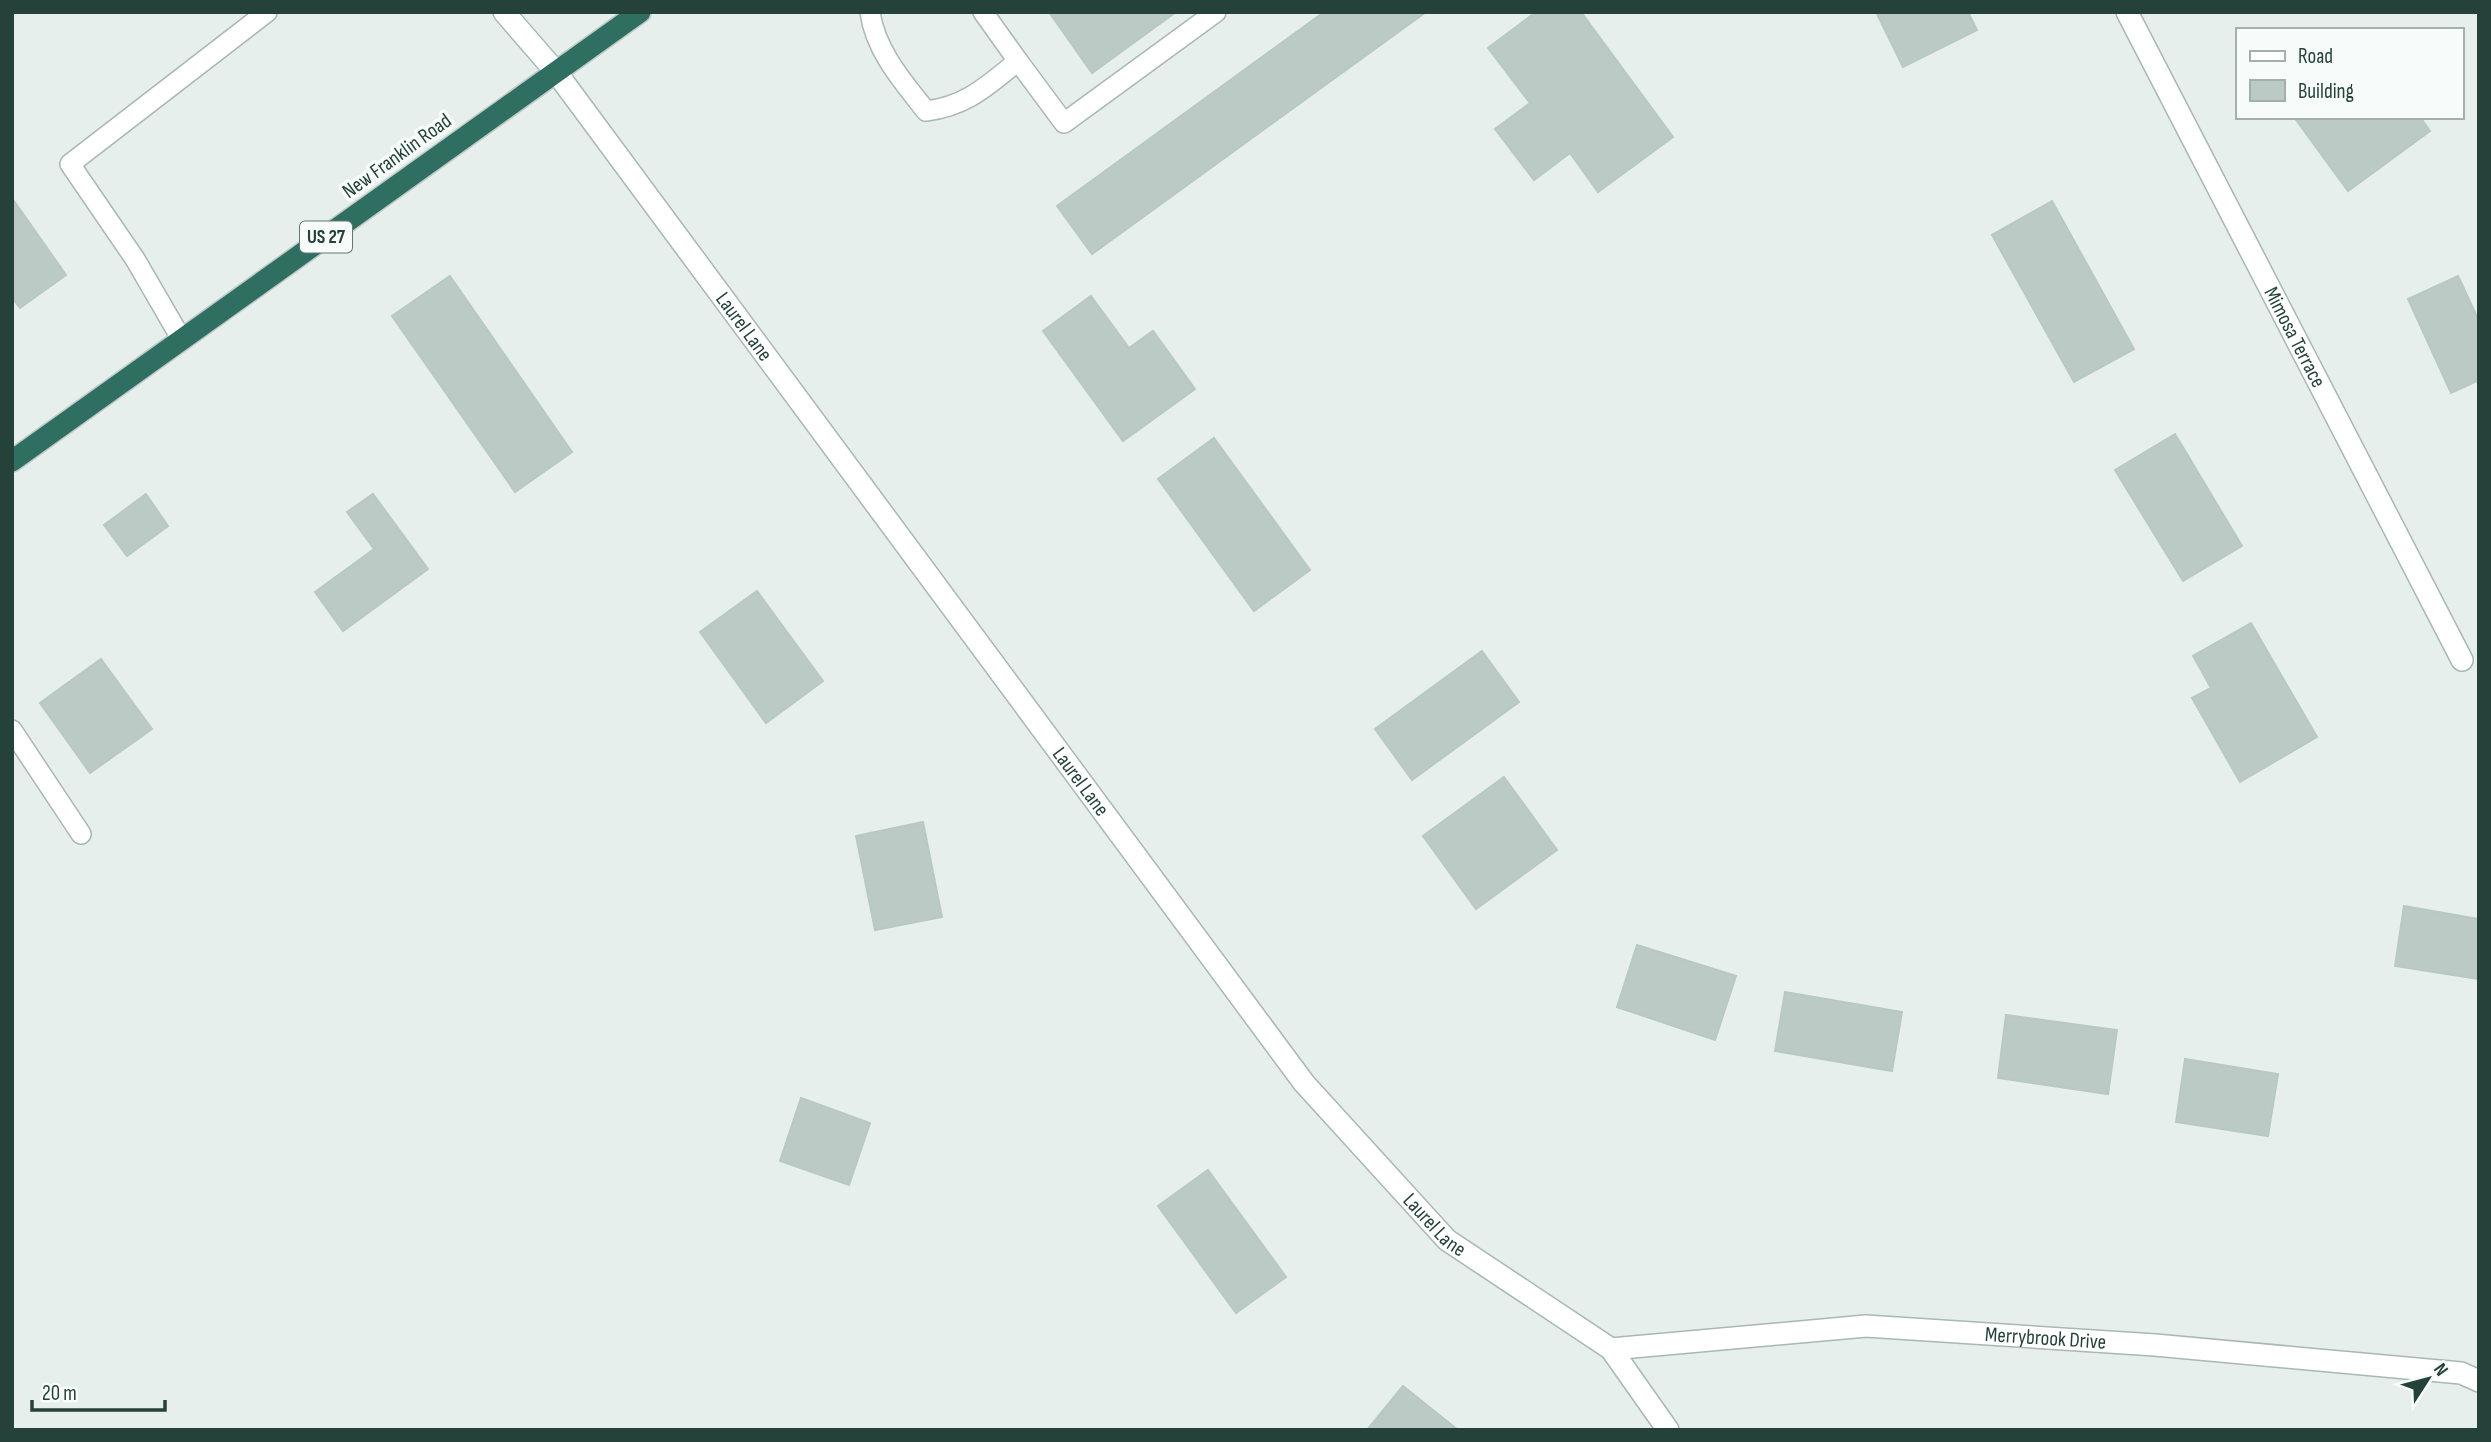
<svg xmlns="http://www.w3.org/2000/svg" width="2491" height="1442" font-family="'Sofia Sans Condensed',sans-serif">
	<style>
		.building { fill: #bbcac4; stroke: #b8c9c2; stroke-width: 2 }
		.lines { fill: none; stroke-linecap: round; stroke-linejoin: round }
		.lane-casing { stroke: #a8b8b2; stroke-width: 22 }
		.street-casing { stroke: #a8b8b2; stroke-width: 24 }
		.highway-casing { stroke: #c2cac8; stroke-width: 24 }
		.lane { stroke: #fff; stroke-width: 19 }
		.street { stroke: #fff; stroke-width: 21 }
		.highway { stroke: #2f6f62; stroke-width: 21 }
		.labels { text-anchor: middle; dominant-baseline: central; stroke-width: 7; stroke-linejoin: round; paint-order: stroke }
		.shield { fill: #f7fbf9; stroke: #637a73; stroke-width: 2 }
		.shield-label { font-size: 19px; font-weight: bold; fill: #24423a }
		.street-label { font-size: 21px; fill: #24423a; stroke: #f7fbf9 }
	</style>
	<rect width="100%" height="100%" fill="#e6efeb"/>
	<!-- building -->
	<g class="building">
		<path d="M1049,12h127l-84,61z"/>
		<path d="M1324,12h102l-334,242 -35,-48z"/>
		<path d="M1536,12h45l92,125 -75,55 -28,-39 -36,27 -39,-51 35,-26 -42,-55z"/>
		<path d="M1876,12h92l9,18 -74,37z"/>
		<path d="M2294,117h126l10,14 -82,60z"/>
		<path d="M12,198l54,77 -46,33 -8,-10z"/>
		<path d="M2052,201l82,148 -60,33 -82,-147z"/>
		<path d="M450,276l122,176 -57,40 -123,-176z"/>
		<path d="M2458,276l21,45v59l-28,13 -43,-94z"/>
		<path d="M1091,296l38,52 24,-17 42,58 -72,52 -80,-110z"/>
		<path d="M2175,434l67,112 -59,35 -68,-111z"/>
		<path d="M1214,438l96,132 -56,41 -96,-132z"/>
		<path d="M146,494l22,32 -41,30 -23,-31z"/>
		<path d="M373,494l55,75 -85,62 -28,-39 59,-43 -27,-37z"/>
		<path d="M757,591l66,90 -57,42 -66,-91z"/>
		<path d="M2251,623l66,114 -77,45 -48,-84 19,-10 -18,-32z"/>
		<path d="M1482,651l37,51 -107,78 -37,-51z"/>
		<path d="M101,659l51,70 -62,44 -50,-70z"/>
		<path d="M1504,777l53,73 -81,59 -53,-73z"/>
		<path d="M923,822l19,95 -67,13 -19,-94z"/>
		<path d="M2404,906l75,13v60l-84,-13z"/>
		<path d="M1637,945l99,31 -21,64 -98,-33z"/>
		<path d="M1785,992l117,20 -10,59 -117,-20z"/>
		<path d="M2006,1015l111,15 -9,64 -110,-16z"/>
		<path d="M2185,1059l93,15 -10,62 -92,-14z"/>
		<path d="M801,1098l69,25 -21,62 -69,-24z"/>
		<path d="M1208,1170l78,107 -50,36 -78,-107z"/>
		<path d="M1403,1386l55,44h-91z"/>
	</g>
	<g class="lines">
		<!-- lane casing -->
		<g class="lane-casing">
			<g id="lane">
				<path d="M870,12c5,38 33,70 56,99 41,-5 62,-26 92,-50l-35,-49"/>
				<path d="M1018,61l46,62 152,-111"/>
				<path d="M182,340l-47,-81 -65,-95 197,-152"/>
				<path d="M12,730l69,104"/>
			</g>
		</g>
		<!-- street casing -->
		<g class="street-casing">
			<g id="street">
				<path id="s1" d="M504,12l52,60 748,1011 143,157 164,109 57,81"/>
				<path id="s2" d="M2127,12l335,648"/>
				<path id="s3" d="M1611,1349l255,-23 289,19 306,28 18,8"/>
			</g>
		</g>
		<!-- highway casing -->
		<g class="highway-casing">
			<path id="highway" d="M12,461l628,-449"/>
		</g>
		<!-- lane -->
		<use href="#lane" class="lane"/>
		<!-- street -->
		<use href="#street" class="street"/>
		<!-- highway -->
		<use href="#highway" class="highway"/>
	</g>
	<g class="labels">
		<!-- shield labels -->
		<rect class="shield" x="300" y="221.5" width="52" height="31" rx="5"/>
		<g class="shield-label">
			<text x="326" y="237">US 27</text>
		</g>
		<!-- street labels -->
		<g class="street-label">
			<text transform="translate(397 156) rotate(-36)">New Franklin Road</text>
			<text stroke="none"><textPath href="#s1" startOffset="396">Laurel Lane</textPath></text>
			<text stroke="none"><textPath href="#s2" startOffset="366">Mimosa Terrace</textPath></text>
			<text stroke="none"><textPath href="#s1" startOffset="962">Laurel Lane</textPath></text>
			<text stroke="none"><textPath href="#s1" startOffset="1530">Laurel Lane</textPath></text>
			<text stroke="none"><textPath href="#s3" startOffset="436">Merrybrook Drive</textPath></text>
		</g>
	</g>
	<!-- border -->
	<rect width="2491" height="1442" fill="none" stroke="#24423a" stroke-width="28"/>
	<!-- legend -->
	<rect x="2236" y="28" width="228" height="91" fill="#f7fbf9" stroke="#a3b1ad" stroke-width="2"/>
	<rect x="2250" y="51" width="35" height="10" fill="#ffffff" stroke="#a3b1ad" stroke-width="2"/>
	<text x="2298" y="63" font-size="21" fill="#24423a">Road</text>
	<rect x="2250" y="80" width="35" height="21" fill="#bbcac4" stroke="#a3b1ad" stroke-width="2"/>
	<text x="2298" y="98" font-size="21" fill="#24423a">Building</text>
	<!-- north arrow -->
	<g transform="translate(2428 1379) rotate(54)" stroke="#f7fbf9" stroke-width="5" paint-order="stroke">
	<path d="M0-5L12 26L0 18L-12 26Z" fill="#24423a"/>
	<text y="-10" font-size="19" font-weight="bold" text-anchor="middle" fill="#24423a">N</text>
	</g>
	<!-- scale -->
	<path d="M32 1400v10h133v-10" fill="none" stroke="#24423a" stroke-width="3.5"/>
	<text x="42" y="1400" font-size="21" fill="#24423a" stroke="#f7fbf9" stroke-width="5" paint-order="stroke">20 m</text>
</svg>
